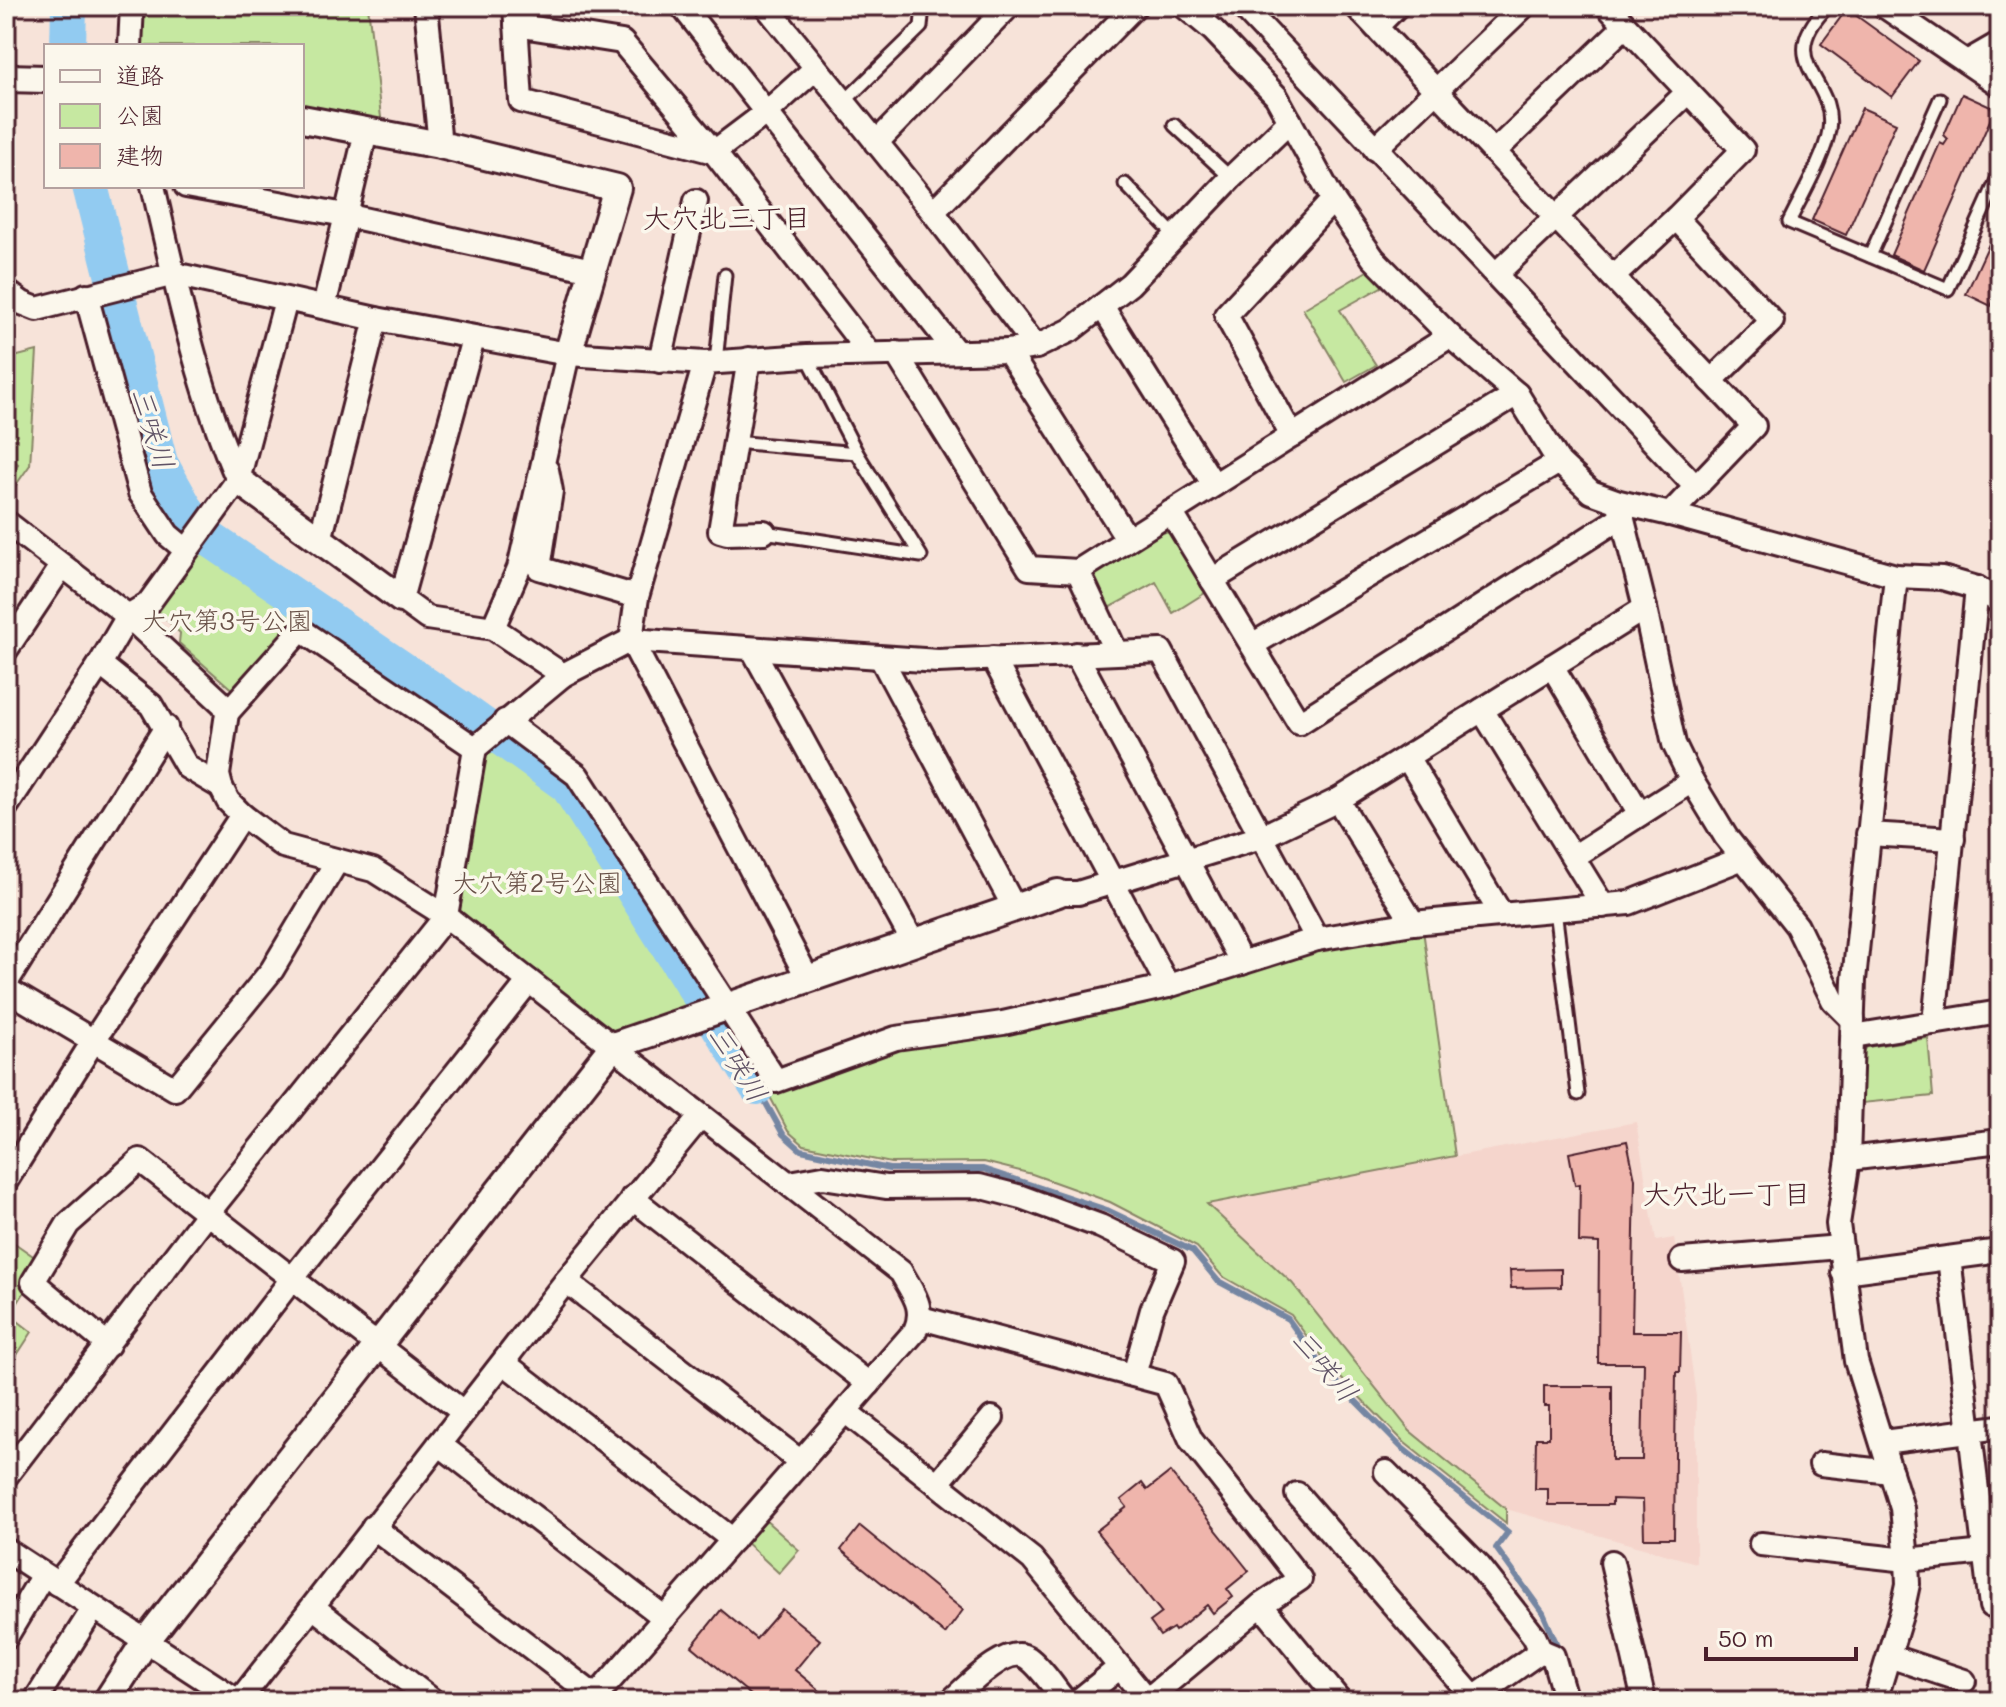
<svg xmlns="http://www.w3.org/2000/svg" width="2006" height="1707" font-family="Mali,'Klee One',sans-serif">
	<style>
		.built { fill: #f5d5cc }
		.green { fill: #c6e8a1; stroke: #888466; stroke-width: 2 }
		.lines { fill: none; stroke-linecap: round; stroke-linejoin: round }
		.stream { stroke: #7586a2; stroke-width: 6 }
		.river { stroke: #92cbf1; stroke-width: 36 }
		.building { fill: #efb5ac; stroke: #4a1f2b; stroke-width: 2 }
		.service-casing { stroke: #4a1f2b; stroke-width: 17 }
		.minor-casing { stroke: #4a1f2b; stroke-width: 28 }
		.tertiary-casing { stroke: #4a1f2b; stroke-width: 32 }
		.service { stroke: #fbf7ec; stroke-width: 11 }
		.minor { stroke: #fbf7ec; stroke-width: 22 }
		.tertiary { stroke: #fbf7ec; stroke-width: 26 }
		.labels { text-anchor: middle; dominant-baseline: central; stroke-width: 7; stroke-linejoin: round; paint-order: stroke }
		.park-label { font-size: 26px; fill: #695148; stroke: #fbf7ec }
		.neighbourhood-label { font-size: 28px; fill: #4a1f2b; stroke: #fbf7ec }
		.water-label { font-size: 28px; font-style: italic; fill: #605366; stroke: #fbf7ec }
	</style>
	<rect width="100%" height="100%" fill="#f7e3d9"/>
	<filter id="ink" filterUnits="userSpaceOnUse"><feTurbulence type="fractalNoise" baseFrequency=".0125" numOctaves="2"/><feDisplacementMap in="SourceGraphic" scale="16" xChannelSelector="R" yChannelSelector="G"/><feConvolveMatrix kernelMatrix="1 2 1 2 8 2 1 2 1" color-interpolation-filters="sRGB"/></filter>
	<g filter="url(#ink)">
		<!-- built -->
		<path class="built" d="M1636,1122l20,119 18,-3 7,49 15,110v166l-190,-54 -96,-78 -118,-148 -86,-79z"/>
		<!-- green -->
		<g class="green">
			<path d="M142,6h226l14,120 -80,-17v-63h-162z"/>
			<path d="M1379,264l13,17 -52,29 36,55 -30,17 -43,-73z"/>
			<path d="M37,351l-7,114 -24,34v-16l12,-19 -12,-9v-96z"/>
			<path d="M1160,532l11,1 34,60 -32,20 -17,-31 -49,27 -17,-26 4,-10z"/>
			<path d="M203,541l99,74 -66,78 -57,-50 1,-10 -25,-25z"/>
			<path d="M497,746l66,44 137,214 -92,30 -151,-123 26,-159z"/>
			<path d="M1423,930l32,226 -248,48 85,79 118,148 96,78v14l-101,-80 -76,-77 -38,-51 -69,-39 -25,-29 -87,-45 -78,-28 -48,-12 -93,1 -87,-18 -16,-14 -21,-40 126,-45 426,-101z"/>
			<path d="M1928,1038l5,58 -71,7v-49l5,-7z"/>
			<path d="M6,1237l37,26 -33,52 22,17 -26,40z"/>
			<path d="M764,1519l35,31 -20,23 -35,-32z"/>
		</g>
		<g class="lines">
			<!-- stream -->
			<path class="stream" d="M757,1087l26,47 18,16 88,19h94l124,41 86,41 25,30 70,38 35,49 78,79 107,85 -12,16 47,65 17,39"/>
			<!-- river -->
			<g class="river">
				<path d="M68,46l1,-40"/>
				<path d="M90,186l70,277 25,45 22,29 254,172 107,77 189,301"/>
			</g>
		</g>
		<!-- building -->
		<g class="building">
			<path d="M1847,9l72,52 -27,36 -71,-53z"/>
			<path d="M1962,94l33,15 -71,161 -33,-15 49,-112 4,2 4,-6 -4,-4z"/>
			<path d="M1862,108l34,15 -50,112 -34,-15z"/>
			<path d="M2000,220v67l-9,19 -25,-12z"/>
			<path d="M1627,1141l8,38 -3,153h49l-1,40h-4l-2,166h-30l-1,-38 -31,-1v6h-64v-16h-13l1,-51h13v-32h-5v-20h68v74h30l2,-97h-46l1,-120 -20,-1 1,-58 -5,1 -6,-32z"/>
			<path d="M1561,1269v18l-50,1 -1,-18z"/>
			<path d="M1170,1472l79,99 -22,18 6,8 -20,16 -6,-8 -32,26 -2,-3 -13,8 -10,-14 12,-9 -66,-82 31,-24 -6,-7 21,-17 5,7z"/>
			<path d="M860,1526l103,84 -18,24 -104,-84z"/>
			<path d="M782,1609l38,31 -25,30 37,31h-74l-66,-55 29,-36 35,29z"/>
		</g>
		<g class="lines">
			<!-- service casing -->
			<g class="service-casing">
				<g id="service">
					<path d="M1828,6c-57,57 9,72 1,124 -4,26 -28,67 -40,92l159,67 52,-116"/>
					<path d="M843,103l78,-76 2,-21"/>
					<path d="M1174,125l57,53"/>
					<path d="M1125,184l51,53"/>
					<path d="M1870,256l70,-157"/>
					<path d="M716,362l9,-87"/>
					<path d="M735,442l122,11"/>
					<path d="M764,532l157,24 -64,-103 -50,-97"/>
					<path d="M1555,910l23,184"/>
				</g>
			</g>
			<!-- minor casing -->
			<g class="minor-casing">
				<g id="minor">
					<path d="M426,6l14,139"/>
					<path d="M515,6l6,95 193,51 53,-40 49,-44"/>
					<path d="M682,6l274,346"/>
					<path d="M766,6l167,206 103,135"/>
					<path d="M1184,6l29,24 63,66 57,104 40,58 77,78 67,58 42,68 32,30 28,10 51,12 226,62 46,2 35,10 23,14"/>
					<path d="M1242,6l453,480"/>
					<path d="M1356,6l398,420 -84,88"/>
					<path d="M1607,6l136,144 -67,68 -63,59"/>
					<path d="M1884,6l116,79"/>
					<path d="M516,25l106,17 92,110 156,202"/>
					<path d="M1376,27l21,-21"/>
					<path d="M130,46l2,-40"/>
					<path d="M1967,62l33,-19"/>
					<path d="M876,143l133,-137"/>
					<path d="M1375,149l149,-143"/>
					<path d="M1494,152l131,-126"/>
					<path d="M153,186c23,98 44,201 85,294"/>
					<path d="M186,186l159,29 247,55"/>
					<path d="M933,212l202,-206"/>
					<path d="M1676,218l96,103 -61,60"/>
					<path d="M1496,274l192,-182"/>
					<path d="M6,291l16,12 15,6 137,-35 202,45 192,35 137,9 102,-7 201,-5 28,-4 35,-17 59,-46 102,-107 58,-56"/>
					<path d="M86,295l54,198 28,42 18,15"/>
					<path d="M1102,306l112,179"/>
					<path d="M324,307l42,-175"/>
					<path d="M473,339l-72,260 26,19 66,10 70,47"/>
					<path d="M1008,351l119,187"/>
					<path d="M896,353l133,215 49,3"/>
					<path d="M749,359l-29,172 7,2 37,-1"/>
					<path d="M660,361l36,-160"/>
					<path d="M705,363l-68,234 -6,43 177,339"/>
					<path d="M1292,436l-66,-121 107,-115"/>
					<path d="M547,470l4,21 -12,77 98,29"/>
					<path d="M1619,504l26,104 29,136 18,37 34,56 71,89 36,74 20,20"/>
					<path d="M1171,512l128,211 324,-207"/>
					<path d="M6,522l122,94 96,89 3,8 -9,62 3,12 7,14 14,14 41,31 90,24 73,46 455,356c11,21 25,35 14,59l-323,370"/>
					<path d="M320,540l56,-221"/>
					<path d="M1212,580l305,-186"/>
					<path d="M493,628l26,-60 49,-214"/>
					<path d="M1252,645l307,-183"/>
					<path d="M6,650l56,-84"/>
					<path d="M753,650l160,292"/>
					<path d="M1116,652l-38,-81 372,-235"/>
					<path d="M1076,654l166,309"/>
					<path d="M881,658l133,249"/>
					<path d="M993,658l175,328"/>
					<path d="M100,664l51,41 36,62 34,20"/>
					<path d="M1552,666l88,148"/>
					<path d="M1482,710l121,196"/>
					<path d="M227,713l74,-83 174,118"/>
					<path d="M505,721l72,54 199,306 120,-43 107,-15 165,-37 149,-47 96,-16 216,-20 114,-45"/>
					<path d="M1407,757l94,157"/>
					<path d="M1338,800l75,123"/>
					<path d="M6,807l94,-143 28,-48 20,-12 90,-124 48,-180"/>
					<path d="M1868,834l85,5"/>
					<path d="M1575,856l117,-75"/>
					<path d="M1058,893h20l183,-56 77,-37 307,-192"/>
					<path d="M6,983l160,-256"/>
					<path d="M6,989l169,100 97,-119 65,-109"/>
					<path d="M1934,1023l43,-435"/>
					<path d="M1853,1036l147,-24"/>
					<path d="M1848,1159l152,-18"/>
					<path d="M6,1181l88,-141 148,-225"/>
					<path d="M790,1183l33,-6 63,10 93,-1 42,11 79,29 73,35 -21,49 -18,65"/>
					<path d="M632,1198l237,186"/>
					<path d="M1949,1258l42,348 9,-1"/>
					<path d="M1682,1260l158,-13"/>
					<path d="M1843,1272l157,-21"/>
					<path d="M566,1281l235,181"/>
					<path d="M108,1345l-75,-63 35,-58 72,-64 323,252"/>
					<path d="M504,1363l229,177"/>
					<path d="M845,1411l187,148 115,141 114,-95 39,-26 -109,-139 -25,-56 -245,-66"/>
					<path d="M1883,1442l117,-15"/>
					<path d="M439,1444l226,174"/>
					<path d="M1821,1464l70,8"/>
					<path d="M1386,1472l93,94 55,70 7,15"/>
					<path d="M6,1476l202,-263 238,-297 29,-168 88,-73 68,-35 307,21 223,-10 156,288"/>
					<path d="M937,1484l55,-66"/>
					<path d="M1297,1494l177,204 67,-47 12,5 13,45"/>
					<path d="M373,1527l223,170"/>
					<path d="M1761,1544l146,16 78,-8"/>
					<path d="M6,1550l232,151"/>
					<path d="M1612,1562l32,139"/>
					<path d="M57,1584l235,-305 237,-298"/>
					<path d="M1261,1605l79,96"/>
					<path d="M313,1607l120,94"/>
					<path d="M6,1637l37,-62"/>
					<path d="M1889,1656l75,25"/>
					<path d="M35,1701l58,-92"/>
					<path d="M239,1701l327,-420 135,-165"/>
					<path d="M951,1701c15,-13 56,-58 77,-43 14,10 26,30 37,43"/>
					<path d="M1078,1701l42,-34"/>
					<path d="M1875,1701l27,-89 6,-28 -1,-24 -5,-52 -46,-147 -18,-137 10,-65 6,-179 42,-404"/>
				</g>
			</g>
			<!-- tertiary casing -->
			<g class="tertiary-casing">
				<g id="tertiary">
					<path d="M6,78l40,1"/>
					<path d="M302,119l138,26 177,43 -49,166"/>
					<path d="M238,480l163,119"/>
					<path d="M107,1701l38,-59 468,-596 445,-153"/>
				</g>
			</g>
			<!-- service -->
			<use href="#service" class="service"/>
			<!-- minor -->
			<use href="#minor" class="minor"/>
			<!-- tertiary -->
			<use href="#tertiary" class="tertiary"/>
		</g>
	</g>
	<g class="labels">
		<!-- park labels -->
		<g class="park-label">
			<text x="227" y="620">大穴第3号公園</text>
			<text x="537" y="882">大穴第2号公園</text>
		</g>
		<!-- neighbourhood labels -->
		<g class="neighbourhood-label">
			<text x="727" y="217">大穴北三丁目</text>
			<text x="1727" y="1193">大穴北一丁目</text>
		</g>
		<!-- water labels -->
		<g class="water-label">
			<text transform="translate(154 428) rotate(73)">三咲川</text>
			<text transform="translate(739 1063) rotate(58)">三咲川</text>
			<text transform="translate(1326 1365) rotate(50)">三咲川</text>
		</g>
	</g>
	<!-- margin -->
	<rect width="2006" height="1707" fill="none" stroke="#fbf7ec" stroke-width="32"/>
	<rect x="16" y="16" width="1974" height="1675" fill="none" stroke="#4a1f2b" stroke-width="3" filter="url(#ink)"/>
	<!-- legend -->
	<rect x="44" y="44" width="260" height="144" fill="#fbf7ec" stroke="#b4a19f" stroke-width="2"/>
	<rect x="60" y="70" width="40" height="12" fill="#fbf7ec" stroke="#b4a19f" stroke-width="2"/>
	<text x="116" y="84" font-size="24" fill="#4a1f2b">道路</text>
	<rect x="60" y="104" width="40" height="24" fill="#c6e8a1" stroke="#b4a19f" stroke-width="2"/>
	<text x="116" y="124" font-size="24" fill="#4a1f2b">公園</text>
	<rect x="60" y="144" width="40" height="24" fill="#efb5ac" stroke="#b4a19f" stroke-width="2"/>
	<text x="116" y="164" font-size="24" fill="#4a1f2b">建物</text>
	<!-- scale -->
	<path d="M1706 1647v12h150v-12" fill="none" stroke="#4a1f2b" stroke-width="4"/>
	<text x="1718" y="1647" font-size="24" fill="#4a1f2b" stroke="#fbf7ec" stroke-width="6" paint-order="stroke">50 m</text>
</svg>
